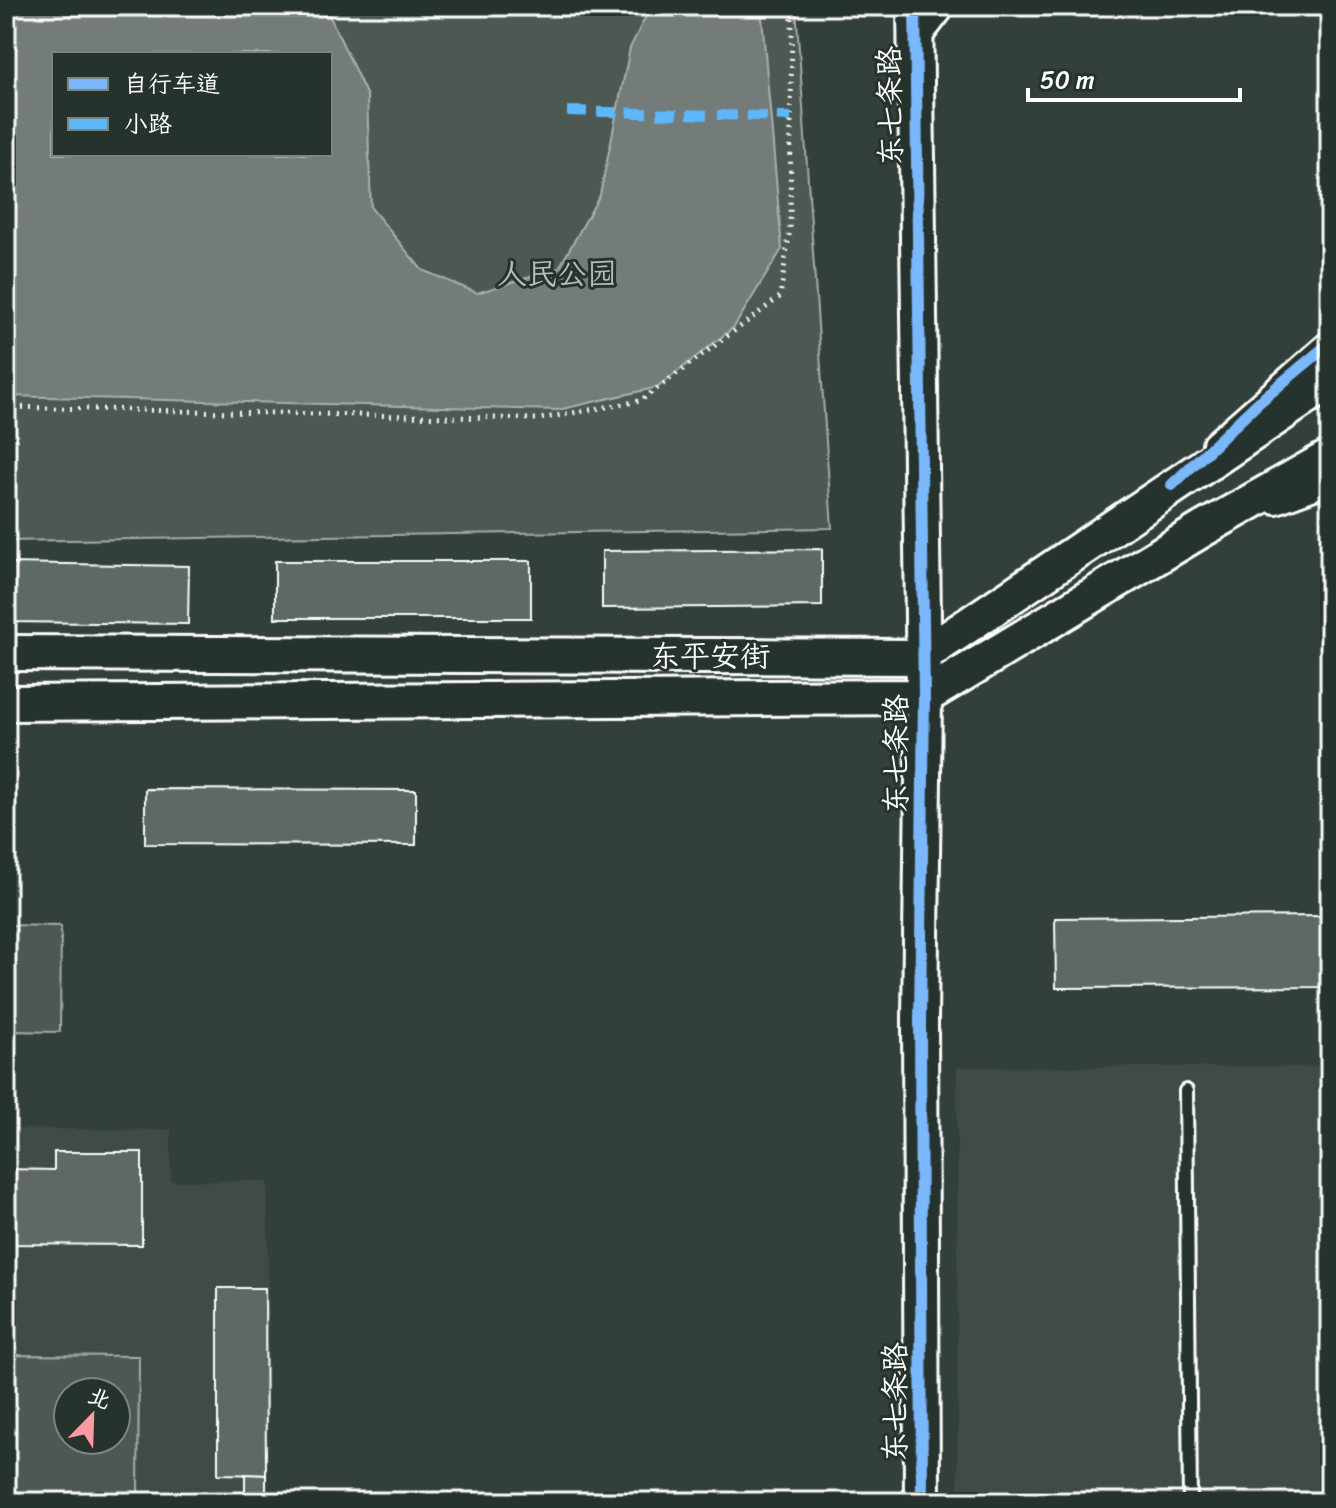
<svg xmlns="http://www.w3.org/2000/svg" width="1336" height="1508" font-family="Sriracha,'LXGW WenKai TC',sans-serif">
	<style>
		.built { fill: #404c47; fill-rule: evenodd }
		.green { fill: #4d5853; stroke: #a6aca9; stroke-width: 2; fill-rule: evenodd }
		.water { fill: #737b78; stroke: #abb0ae; stroke-width: 2; fill-rule: evenodd }
		.building { fill: #5f6964; stroke: #fff; stroke-width: 2 }
		.lines { fill: none; stroke-linecap: round; stroke-linejoin: round }
		.lane-casing { stroke: #fff; stroke-width: 18 }
		.street-casing { stroke: #fff; stroke-width: 30 }
		.secondary-casing { stroke: #fff; stroke-width: 40 }
		.path { stroke: #fff; stroke-width: 5; stroke-dasharray: 2 6; stroke-linecap: butt }
		.lane { stroke: #26332d; stroke-width: 12 }
		.street { stroke: #26332d; stroke-width: 24 }
		.secondary { stroke: #26332d; stroke-width: 34 }
		.quiet { stroke: #5cb8fa; stroke-width: 10; stroke-dasharray: 20 10; stroke-linecap: butt }
		.cycleway-casing { stroke: #26332d; stroke-width: 17 }
		.cycleway { stroke: #7ab7fb; stroke-width: 12 }
		.labels { text-anchor: middle; dominant-baseline: central; stroke-width: 6; stroke-linejoin: round; paint-order: stroke }
		.street-label { font-size: 30px; fill: #fff; stroke: #26332d }
		.park-label { font-size: 30px; fill: #b8bcba; stroke: #26332d }
	</style>
	<rect width="100%" height="100%" fill="#333f3a"/>
	<filter id="ink" filterUnits="userSpaceOnUse"><feTurbulence type="fractalNoise" baseFrequency=".0125" numOctaves="2"/><feDisplacementMap in="SourceGraphic" scale="16" xChannelSelector="R" yChannelSelector="G"/><feConvolveMatrix kernelMatrix="1 2 1 2 8 2 1 2 1" color-interpolation-filters="sRGB"/></filter>
	<g filter="url(#ink)">
		<!-- built -->
		<g class="built">
			<path d="M957,1067h373v435h-372z"/>
			<path d="M6,1129l165,1v51h97v321h-262zM68,1392h48v48h-48z"/>
		</g>
		<!-- green -->
		<g class="green">
			<path d="M6,6h790l36,522 -826,13zM54,54h276v100h-276z"/>
			<path d="M6,925l55,1 -1,106 -54,-1z"/>
			<path d="M6,1355l133,1 -1,146h-132zM68,1392h48v48h-48z"/>
		</g>
		<!-- water -->
		<path class="water" d="M6,6h319l42,90 4,112 51,62 55,23 82,-25 41,-73 30,-147 21,-42h110l21,243 -48,78 -76,60 -100,23 -552,-14zM54,54h276v100h-276z"/>
		<!-- building -->
		<g class="building">
			<path d="M822,549v57l-220,2v-57z"/>
			<rect x="275" y="561" width="256" height="57"/>
			<path d="M6,563l183,3 -1,58 -182,-2z"/>
			<path d="M145,789l271,1v55l-271,-1z"/>
			<path d="M1330,916v71l-274,1 -1,-70z"/>
			<path d="M54,1152h88v93l-136,-1v-75l48,1z"/>
			<path d="M218,1288h47l1,187 -48,-1z"/>
			<path d="M245,1474l21,1v27h-43v-6h22z"/>
		</g>
		<g class="lines">
			<!-- lane casing -->
			<g class="lane-casing">
				<path id="lane" d="M1186,1091l4,411"/>
			</g>
			<!-- street casing -->
			<g class="street-casing">
				<g id="street">
					<path d="M915,42l28,-36"/>
					<path d="M1215,444l115,-101"/>
					<path d="M1276,501l54,-20"/>
				</g>
			</g>
			<!-- secondary casing -->
			<g class="secondary-casing">
				<g id="secondary">
					<path d="M915,6l9,691 -4,323 2,482"/>
					<path d="M6,653l915,4 409,-276"/>
					<path d="M6,703l918,-6 279,-168 127,-72"/>
				</g>
			</g>
			<!-- path -->
			<path class="path" d="M6,407l533,12 101,-18 140,-104 10,-69 2,-222"/>
			<!-- lane -->
			<use href="#lane" class="lane"/>
			<!-- street -->
			<use href="#street" class="street"/>
			<!-- secondary -->
			<use href="#secondary" class="secondary"/>
			<!-- quiet -->
			<path class="quiet" d="M567,111l224,6"/>
			<!-- cycleway casing -->
			<g class="cycleway-casing">
				<g id="cycleway">
					<path d="M915,6l9,691 -4,323 2,482"/>
					<path d="M1172,485l86,-82 72,-60"/>
				</g>
			</g>
			<!-- cycleway -->
			<use href="#cycleway" class="cycleway"/>
		</g>
	</g>
	<g class="labels">
		<!-- street labels -->
		<g class="street-label">
			<text transform="translate(890 106) rotate(-91)">东七条路</text>
			<text x="710" y="656">东平安街</text>
			<text transform="translate(896 754) rotate(-90)">东七条路</text>
			<text transform="translate(895 1402) rotate(-90)">东七条路</text>
		</g>
		<!-- park labels -->
		<g class="park-label">
			<text x="557" y="274">人民公园</text>
		</g>
	</g>
	<!-- margin -->
	<rect width="1336" height="1508" fill="none" stroke="#26332d" stroke-width="32"/>
	<rect x="16" y="16" width="1304" height="1476" fill="none" stroke="#fff" stroke-width="3" filter="url(#ink)"/>
	<!-- legend -->
	<rect x="52" y="52" width="280" height="104" fill="#26332d" stroke="#7d8581" stroke-width="2"/>
	<rect x="68" y="78" width="40" height="12" fill="#7ab7fb" stroke="#7d8581" stroke-width="2"/>
	<text x="124" y="92" font-size="24" fill="#ffffff">自行车道</text>
	<rect x="68" y="118" width="40" height="12" fill="#5cb8fa" stroke="#7d8581" stroke-width="2"/>
	<text x="124" y="132" font-size="24" fill="#ffffff">小路</text>
	<!-- north arrow -->
	<g transform="translate(92 1416) rotate(23)"><circle r="38" fill="#26332d" stroke="#7d8581" stroke-width="2"/>
	<path d="M0-6L14 30L0 20L-14 30Z" fill="#ff9aa2"/>
	<text y="-12" font-size="22" font-weight="bold" text-anchor="middle" fill="#ffffff">北</text>
	</g>
	<!-- scale -->
	<path d="M1028 88v12h212v-12" fill="none" stroke="#ffffff" stroke-width="4"/>
	<text x="1040" y="88" font-size="24" fill="#ffffff" stroke="#26332d" stroke-width="6" paint-order="stroke">50 m</text>
</svg>
